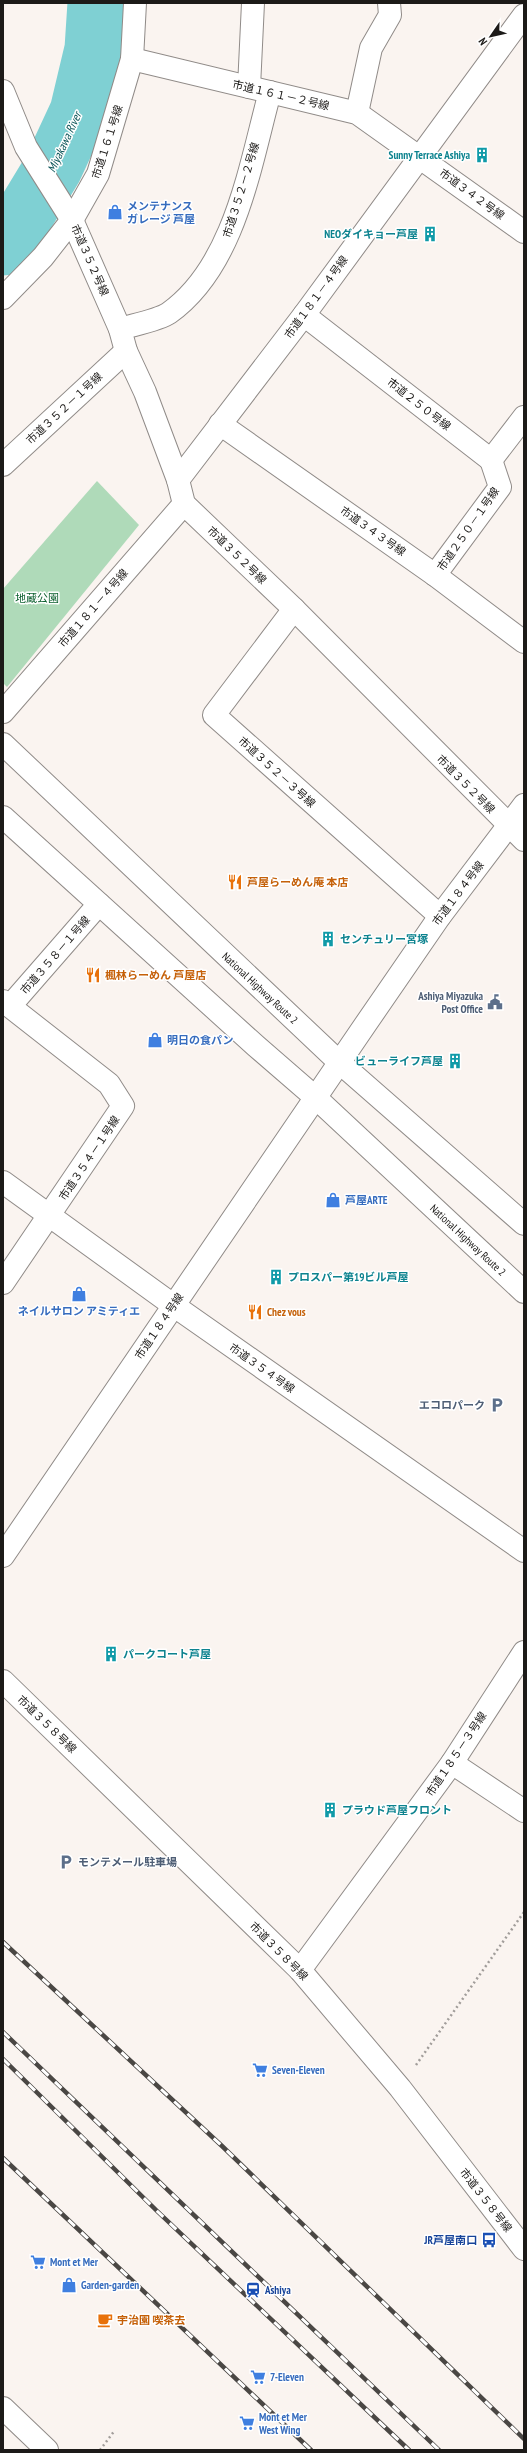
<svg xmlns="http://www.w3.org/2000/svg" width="527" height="2453" font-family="'PT Sans Narrow','Noto Sans JP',sans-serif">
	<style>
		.green { fill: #afdab9 }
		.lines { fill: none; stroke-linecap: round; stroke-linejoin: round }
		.river { stroke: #7fd0d3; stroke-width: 59 }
		.minor-casing { stroke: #908b88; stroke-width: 24 }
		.tertiary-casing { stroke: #908b88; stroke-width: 24 }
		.primary-casing { stroke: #908b88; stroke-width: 24 }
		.trunk-casing { stroke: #908b88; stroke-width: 24 }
		.path { stroke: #a19d9a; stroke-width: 2.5; stroke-dasharray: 2 3; stroke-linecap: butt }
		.minor { stroke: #fff; stroke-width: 22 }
		.tertiary { stroke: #fff; stroke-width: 22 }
		.primary { stroke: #fff; stroke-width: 22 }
		.trunk { stroke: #fff; stroke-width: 22 }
		.rail-casing { stroke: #4a4744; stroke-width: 4.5 }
		.rail { stroke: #fff; stroke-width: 3; stroke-dasharray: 9; stroke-linecap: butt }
		.labels { text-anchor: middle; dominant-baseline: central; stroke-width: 3; stroke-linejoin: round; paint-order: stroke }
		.street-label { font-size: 11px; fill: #1c1a18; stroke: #fff }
		.culture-label { font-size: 11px; font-weight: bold; fill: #0d838f; stroke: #fff; text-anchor: start }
		.shop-label { font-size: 11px; font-weight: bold; fill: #366cbe; stroke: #fff; text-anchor: start }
		.park-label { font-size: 11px; fill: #0d602f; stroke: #fff }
		.food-label { font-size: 11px; font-weight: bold; fill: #c56008; stroke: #fff; text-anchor: start }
		.service-label { font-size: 11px; font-weight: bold; fill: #4e5e75; stroke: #fff; text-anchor: end }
		.transit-label { font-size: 11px; font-weight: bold; fill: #164399; stroke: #fff; text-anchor: end }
		.water-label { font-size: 12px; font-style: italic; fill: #0c5558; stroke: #fff }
	</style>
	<rect width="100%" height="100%" fill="#faf4f0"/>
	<!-- green -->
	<path class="green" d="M97,481l42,44 -132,162 -4,-4v-94z"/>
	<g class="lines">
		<!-- river -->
		<path class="river" d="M3,246l7,-7 43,-71 26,-56 15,-63 3,-46"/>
		<!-- minor casing -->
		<g class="minor-casing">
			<g id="minor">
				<path d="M132,59l225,54 167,119"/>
				<path d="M249,87l4,-84"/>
				<path d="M3,91l23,56 46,73 48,109 6,22 19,41 33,88 6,24 110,105 230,231"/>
				<path d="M357,113l14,-65 19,-33 -1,-12"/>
				<path d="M3,298l40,-41 29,-37 26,-46 34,-115 3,-56"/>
				<path d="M304,315l187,145 33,-43"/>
				<path d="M120,329c13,-4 39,-9 49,-16 66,-47 81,-148 101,-221"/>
				<path d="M220,424l215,151 89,67"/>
				<path d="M3,465l123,-114"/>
				<path d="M178,480l126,-165 220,-300"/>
				<path d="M435,575l65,-88 -9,-27"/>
				<path d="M294,609l-80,106 226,201"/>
				<path d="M3,712l181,-208"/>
				<path d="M3,1001l106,83 14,22 -120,177"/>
				<path d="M10,1006l89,-102"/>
				<path d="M3,1182l170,123 351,246"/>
				<path d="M452,1763l72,48"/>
				<path d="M300,1970l152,-207 72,-111"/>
			</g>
		</g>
		<!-- tertiary casing -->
		<g class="tertiary-casing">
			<g id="tertiary">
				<path d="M3,1556l362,-531 75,-109 84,-111"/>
				<path d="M3,1681l297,289 100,118 124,161"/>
			</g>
		</g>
		<!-- primary casing -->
		<g class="primary-casing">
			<path id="primary" d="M3,2408l44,42"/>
		</g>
		<!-- trunk casing -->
		<g class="trunk-casing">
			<g id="trunk">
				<path d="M3,744l336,318 185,162"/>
				<path d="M3,817l253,229 60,52 208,194"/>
			</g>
		</g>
		<!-- path -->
		<g class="path">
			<path d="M416,2065l108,-153"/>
			<path d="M100,2450l15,-20"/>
		</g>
		<!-- minor -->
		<use href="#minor" class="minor"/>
		<!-- tertiary -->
		<use href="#tertiary" class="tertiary"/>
		<!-- primary -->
		<use href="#primary" class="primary"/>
		<!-- trunk -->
		<use href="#trunk" class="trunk"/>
		<!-- rail casing -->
		<g class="rail-casing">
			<g id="rail">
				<path d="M3,1942l219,204 302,293"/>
				<path d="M3,2032l436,418"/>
				<path d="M3,2059l154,152 252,239"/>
				<path d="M3,2158l308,292"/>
			</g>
		</g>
		<!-- rail -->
		<use href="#rail" class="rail"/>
	</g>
	<!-- icons -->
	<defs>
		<g id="building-bare" transform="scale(1.2)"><path d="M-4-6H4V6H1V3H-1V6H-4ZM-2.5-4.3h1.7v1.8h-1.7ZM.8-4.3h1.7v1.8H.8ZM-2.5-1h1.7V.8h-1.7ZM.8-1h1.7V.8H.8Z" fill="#0f9aa8" stroke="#fff" stroke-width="2.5" paint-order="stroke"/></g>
		<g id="shop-bare" transform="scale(1.2)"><path d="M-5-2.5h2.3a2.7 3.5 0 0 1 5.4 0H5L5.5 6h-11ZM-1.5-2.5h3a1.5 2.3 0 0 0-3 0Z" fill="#3f7fe0" stroke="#fff" stroke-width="2.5" paint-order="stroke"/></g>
		<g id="restaurant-bare" transform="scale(1.2)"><path d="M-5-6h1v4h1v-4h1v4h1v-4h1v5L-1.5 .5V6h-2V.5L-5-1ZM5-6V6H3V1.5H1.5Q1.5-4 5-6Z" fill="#e8710a" stroke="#fff" stroke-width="2.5" paint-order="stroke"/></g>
		<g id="civic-bare" transform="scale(1.2)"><path d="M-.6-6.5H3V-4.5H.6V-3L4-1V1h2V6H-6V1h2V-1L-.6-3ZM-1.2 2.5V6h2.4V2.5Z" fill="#5c6f8a" stroke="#fff" stroke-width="2.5" paint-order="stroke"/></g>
		<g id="parking-bare" transform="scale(1.2)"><path d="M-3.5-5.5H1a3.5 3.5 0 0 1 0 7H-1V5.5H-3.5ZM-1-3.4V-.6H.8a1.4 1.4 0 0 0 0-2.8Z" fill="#5c6f8a" stroke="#fff" stroke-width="2.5" paint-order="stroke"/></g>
		<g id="supermarket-bare" transform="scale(1.2)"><path d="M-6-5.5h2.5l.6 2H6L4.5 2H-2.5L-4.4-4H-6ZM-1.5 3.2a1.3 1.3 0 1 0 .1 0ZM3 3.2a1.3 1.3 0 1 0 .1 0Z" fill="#3f7fe0" stroke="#fff" stroke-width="2.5" paint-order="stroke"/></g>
		<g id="bus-bare" transform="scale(1.2)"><path d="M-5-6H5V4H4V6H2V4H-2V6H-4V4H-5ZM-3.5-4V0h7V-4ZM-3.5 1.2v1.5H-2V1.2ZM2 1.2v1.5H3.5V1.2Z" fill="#1a4fb4" stroke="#fff" stroke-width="2.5" paint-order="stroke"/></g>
		<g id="station-bare" transform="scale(1.2)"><path d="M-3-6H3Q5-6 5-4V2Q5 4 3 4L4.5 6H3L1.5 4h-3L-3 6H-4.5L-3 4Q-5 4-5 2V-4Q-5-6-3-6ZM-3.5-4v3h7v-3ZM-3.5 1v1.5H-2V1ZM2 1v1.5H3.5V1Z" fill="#1a4fb4" stroke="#fff" stroke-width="2.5" paint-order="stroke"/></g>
		<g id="cafe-bare" transform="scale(1.2)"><path d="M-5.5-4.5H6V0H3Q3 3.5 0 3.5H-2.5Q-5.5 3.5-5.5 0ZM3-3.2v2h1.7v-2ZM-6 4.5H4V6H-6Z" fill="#e8710a" stroke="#fff" stroke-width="2.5" paint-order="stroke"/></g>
	</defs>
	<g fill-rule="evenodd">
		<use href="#building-bare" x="482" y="155"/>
		<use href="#shop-bare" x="115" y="212"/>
		<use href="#building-bare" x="430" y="234"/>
		<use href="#restaurant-bare" x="235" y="882"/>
		<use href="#building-bare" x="328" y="939"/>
		<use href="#restaurant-bare" x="93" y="975"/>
		<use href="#civic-bare" x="495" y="1002"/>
		<use href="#shop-bare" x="155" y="1040"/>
		<use href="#building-bare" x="455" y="1061"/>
		<use href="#shop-bare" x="333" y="1200"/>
		<use href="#building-bare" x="276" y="1277"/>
		<use href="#shop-bare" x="79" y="1294"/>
		<use href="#restaurant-bare" x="255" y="1312"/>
		<use href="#parking-bare" x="497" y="1405"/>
		<use href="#building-bare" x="111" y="1654"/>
		<use href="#building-bare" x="330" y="1810"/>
		<use href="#parking-bare" x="66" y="1862"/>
		<use href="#supermarket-bare" x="260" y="2070"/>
		<use href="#bus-bare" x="489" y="2240"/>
		<use href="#supermarket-bare" x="38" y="2262"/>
		<use href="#shop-bare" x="69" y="2285"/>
		<use href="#station-bare" x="253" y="2290"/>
		<use href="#cafe-bare" x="105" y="2320"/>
		<use href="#supermarket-bare" x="258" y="2377"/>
		<use href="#supermarket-bare" x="247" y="2423"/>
	</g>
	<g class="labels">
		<!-- street labels -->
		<g class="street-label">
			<text transform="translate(281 95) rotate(13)">市道１６１－２号線</text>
			<text transform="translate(107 142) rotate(-72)">市道１６１号線</text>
			<text transform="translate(241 190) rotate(-73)">市道３５２－２号線</text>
			<text transform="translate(472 194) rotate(36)">市道３４２号線</text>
			<text transform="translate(90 260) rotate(66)">市道３５２号線</text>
			<text transform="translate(316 297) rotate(-54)">市道１８１－４号線</text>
			<text transform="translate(419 404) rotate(38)">市道２５０号線</text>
			<text transform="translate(64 408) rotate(-43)">市道３５２－１号線</text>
			<text transform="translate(468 529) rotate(-55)">市道２５０－１号線</text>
			<text transform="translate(373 531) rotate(35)">市道３４３号線</text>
			<text transform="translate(237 555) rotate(44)">市道３５２号線</text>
			<text transform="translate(93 608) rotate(-49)">市道１８１－４号線</text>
			<text transform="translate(277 772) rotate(42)">市道３５２－３号線</text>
			<text transform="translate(466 784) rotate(45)">市道３５２号線</text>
			<text transform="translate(458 893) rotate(-53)">市道１８４号線</text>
			<text transform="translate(55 955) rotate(-49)">市道３５８－１号線</text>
			<text transform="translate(260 988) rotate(43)">National Highway Route 2</text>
			<text transform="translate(89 1158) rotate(-56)">市道３５４－１号線</text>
			<text transform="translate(468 1240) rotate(43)">National Highway Route 2</text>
			<text transform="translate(159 1326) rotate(-56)">市道１８４号線</text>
			<text transform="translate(262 1368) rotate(35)">市道３５４号線</text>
			<text transform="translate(47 1724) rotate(44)">市道３５８号線</text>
			<text transform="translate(456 1754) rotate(-56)">市道１８５－３号線</text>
			<text transform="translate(279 1951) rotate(45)">市道３５８号線</text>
			<text transform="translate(486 2200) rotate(52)">市道３５８号線</text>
		</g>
		<!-- culture labels -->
		<g class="culture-label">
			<text x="470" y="155" text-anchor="end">Sunny Terrace Ashiya</text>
			<text x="418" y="234" text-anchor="end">NEOダイキョー芦屋</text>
			<text x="340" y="939">センチュリー宮塚</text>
			<text x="443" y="1061" text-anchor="end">ビューライフ芦屋</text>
			<text x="288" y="1277">プロスパー第19ビル芦屋</text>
			<text x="123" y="1654">パークコート芦屋</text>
			<text x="342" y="1810">プラウド芦屋フロント</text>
		</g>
		<!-- shop labels -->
		<g class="shop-label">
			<text x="127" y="206">メンテナンス<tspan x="127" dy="13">ガレージ 芦屋</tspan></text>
			<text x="167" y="1040">明日の食パン</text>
			<text x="345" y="1200">芦屋ARTE</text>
			<text x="79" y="1311" text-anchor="middle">ネイルサロン アミティエ</text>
			<text x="272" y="2070">Seven-Eleven</text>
			<text x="50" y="2262">Mont et Mer</text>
			<text x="81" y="2285">Garden-garden</text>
			<text x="270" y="2377">7-Eleven</text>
			<text x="259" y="2417">Mont et Mer<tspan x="259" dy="13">West Wing</tspan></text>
		</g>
		<!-- park labels -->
		<g class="park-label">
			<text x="37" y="598">地蔵公園</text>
		</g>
		<!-- food labels -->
		<g class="food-label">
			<text x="247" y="882">芦屋らーめん庵 本店</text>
			<text x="105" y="975">楓林らーめん 芦屋店</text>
			<text x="267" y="1312">Chez vous</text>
			<text x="117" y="2320">宇治園 喫茶去</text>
		</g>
		<!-- service labels -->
		<g class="service-label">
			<text x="483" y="996">Ashiya Miyazuka<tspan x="483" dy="13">Post Office</tspan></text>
			<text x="485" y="1405">エコロパーク</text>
			<text x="78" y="1862" text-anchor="start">モンテメール駐車場</text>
		</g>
		<!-- transit labels -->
		<g class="transit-label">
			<text x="477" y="2240">JR芦屋南口</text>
			<text x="265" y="2290" text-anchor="start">Ashiya</text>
		</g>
		<!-- water labels -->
		<g class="water-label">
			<text transform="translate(64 142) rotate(-65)">Miyakawa River</text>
		</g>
	</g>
	<!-- border -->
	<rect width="527" height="2453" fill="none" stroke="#1c1a18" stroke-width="8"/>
	<!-- north arrow -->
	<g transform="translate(491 36) rotate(236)" stroke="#ffffff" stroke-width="3" paint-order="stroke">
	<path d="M0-3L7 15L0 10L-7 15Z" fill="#1c1a18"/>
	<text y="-6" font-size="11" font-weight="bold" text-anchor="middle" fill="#1c1a18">N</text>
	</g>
</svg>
